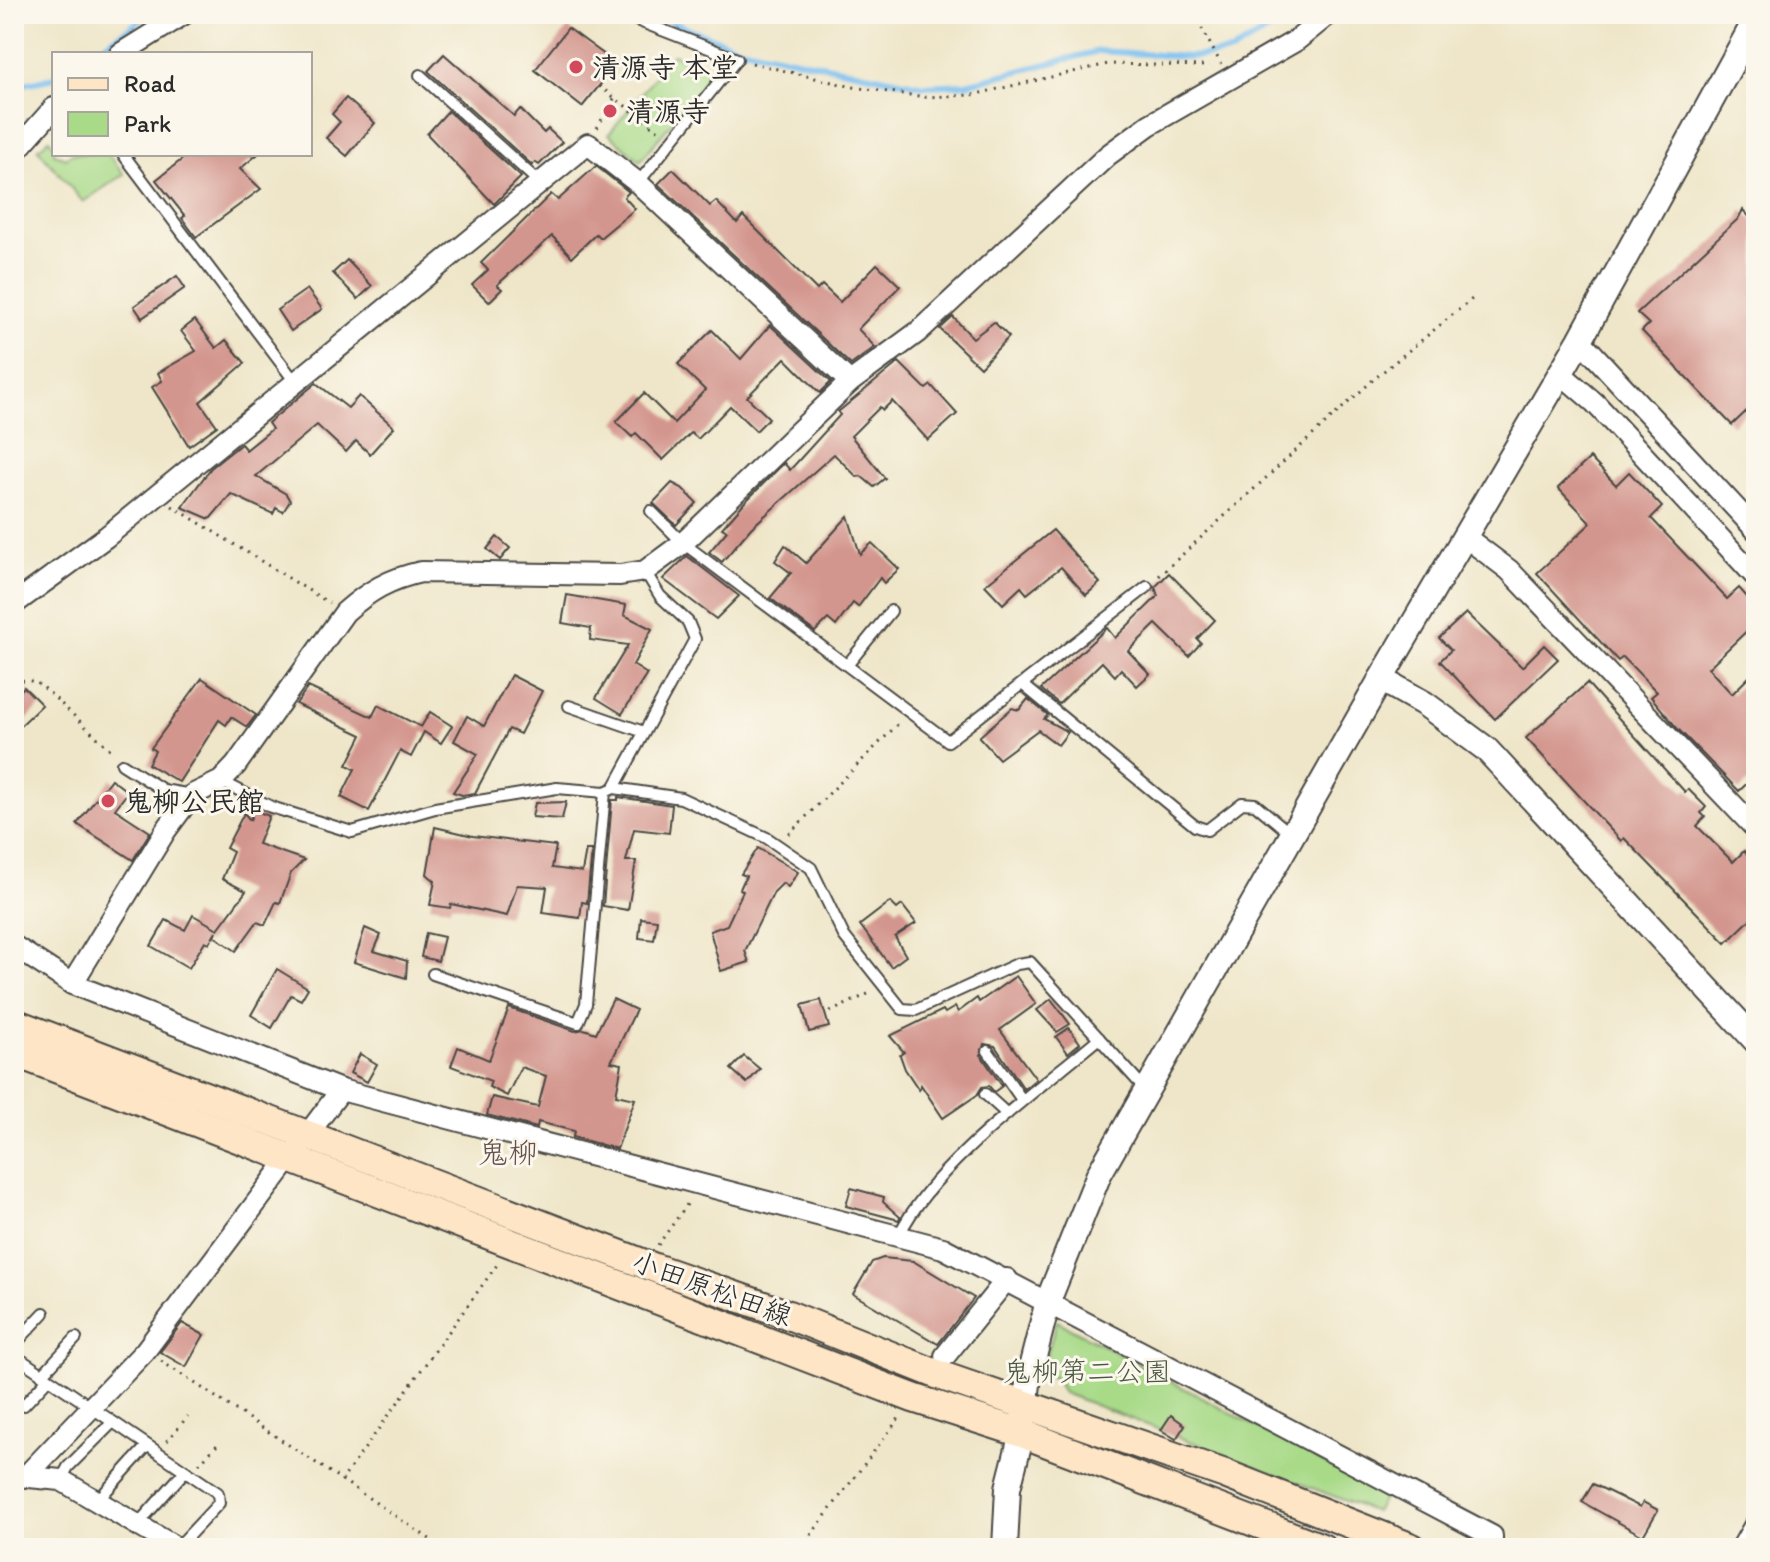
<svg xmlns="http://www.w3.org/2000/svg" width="1770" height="1562" font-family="Itim,'Klee One',sans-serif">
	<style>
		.green { fill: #a8da88; stroke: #6a825a; stroke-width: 2 }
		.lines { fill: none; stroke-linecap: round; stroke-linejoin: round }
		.stream { stroke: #79bff0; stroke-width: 6 }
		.building { fill: #d3968e }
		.service-casing { stroke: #484743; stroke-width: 14 }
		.minor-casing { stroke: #484743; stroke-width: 24 }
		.tertiary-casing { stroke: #484743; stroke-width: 28 }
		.secondary-casing { stroke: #484743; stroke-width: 32 }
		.path { stroke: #484743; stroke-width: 3; stroke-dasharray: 2 6; stroke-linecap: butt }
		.service { stroke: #fff; stroke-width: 10 }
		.minor { stroke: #fff; stroke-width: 20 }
		.tertiary { stroke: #fff; stroke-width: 24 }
		.secondary { stroke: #fde5c5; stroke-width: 28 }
		.poi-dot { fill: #d1495b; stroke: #fbf7ec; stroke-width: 3 }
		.labels { text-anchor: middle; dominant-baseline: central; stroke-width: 6; stroke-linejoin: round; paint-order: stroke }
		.poi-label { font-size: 28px; font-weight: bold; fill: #2b2b2b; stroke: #fbf7ec; text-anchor: start }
		.street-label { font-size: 28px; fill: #2b2b2b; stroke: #fbf7ec }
		.park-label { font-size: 28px; fill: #4a5742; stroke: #fbf7ec }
		.neighbourhood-label { font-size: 30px; fill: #66504e; stroke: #fbf7ec }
	</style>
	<rect width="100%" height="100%" fill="#fbf7ec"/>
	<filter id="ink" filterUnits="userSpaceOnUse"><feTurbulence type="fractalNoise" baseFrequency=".0125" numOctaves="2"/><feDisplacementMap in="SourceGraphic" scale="16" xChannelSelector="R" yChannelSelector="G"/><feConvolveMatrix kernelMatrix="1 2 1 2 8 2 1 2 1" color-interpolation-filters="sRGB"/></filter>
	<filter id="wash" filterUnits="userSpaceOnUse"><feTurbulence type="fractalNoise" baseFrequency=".006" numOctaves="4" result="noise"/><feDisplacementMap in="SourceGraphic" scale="32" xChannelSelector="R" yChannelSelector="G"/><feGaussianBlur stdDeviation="1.8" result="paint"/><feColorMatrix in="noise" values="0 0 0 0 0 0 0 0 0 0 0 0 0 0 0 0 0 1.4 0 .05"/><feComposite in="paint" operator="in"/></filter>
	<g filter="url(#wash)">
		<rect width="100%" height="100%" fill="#efe6c9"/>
		<!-- green -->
		<g class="green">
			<path d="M673,54l41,18 -74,89 -31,-27z"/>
			<path d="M49,139l5,6v9l12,4 5,-4h37l16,20 -41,28 -45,-53z"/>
			<path d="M1057,1321l328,174 -10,17 -312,-119 -7,-13 -14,-10z"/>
		</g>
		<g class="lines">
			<!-- stream -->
			<g class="stream">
				<path d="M651,14l88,34 185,38 42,-2 133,-33 91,6 41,-5 64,-38"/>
				<path d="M91,54l59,-40"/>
				<path d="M14,86l40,-8"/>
			</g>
		</g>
		<g id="blocks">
			<!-- building -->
			<g class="building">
				<path d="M568,28l49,36 -35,43 -47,-37z"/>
				<path d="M444,54l70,62 6,-7 24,24 4,-4 14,13 -23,23 -4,-3 -3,3 -104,-94z"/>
				<path d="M346,98l29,25 -28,33 -21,-18 14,-16 -8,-8z"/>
				<path d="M448,111l73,66 -27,27 -67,-70z"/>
				<path d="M189,154h69l-18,15 21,20 -65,48 -14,-19 3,-2 -29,-36z"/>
				<path d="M596,166l33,26 -5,5 11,12 -35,29 -4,-4 -24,23 -20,-21 -55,49 5,4 -13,13 -17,-17 16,-15 -7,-7 70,-69 7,6z"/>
				<path d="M673,169l37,37 6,-5 21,22 6,-7 74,74 5,-5 18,17 37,-38 23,22 -42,43 17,18 -24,18 -193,-181z"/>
				<path d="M1743,210l13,14v178l-24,23 -90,-94 7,-7 -12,-11 101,-94z"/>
				<path d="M347,260l25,26 -14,13 -25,-26z"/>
				<path d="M177,276l8,12 -43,30 -8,-12z"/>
				<path d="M307,289l15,20 -31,22 -14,-21z"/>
				<path d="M953,317l20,21 21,-16 15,15 -29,30 -40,-38z"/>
				<path d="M195,320l21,28 10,-8 19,23 -45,39 17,24 -28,20 -37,-59 10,-6 -4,-8 38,-22 -15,-20z"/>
				<path d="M770,325l61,57 -11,11 -35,-35 -38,39 22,21 -13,13 -26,-25 -32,33 -7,-6 -28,27 -27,-27 -4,4 -16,-15 28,-29 30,30 31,-33 -27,-26 34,-34 29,29z"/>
				<path d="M899,362l27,27 5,-4 26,29 -29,26 -36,-39 -9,9 -3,-3 -29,29 34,42 -11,9 -13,-11 -4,1 -23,-23 -83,74 -29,34 -13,-10 18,-21 -5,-3 22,-25 40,-40 6,7 50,-55 -2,-3z"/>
				<path d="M316,383l32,25 11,-12 35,31 -24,27 -14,-13 -10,11 -29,-27 -61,51 30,18 4,7 -7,11 -7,-4 -3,6 -42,-20 -21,25 -28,-12 29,-39 30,-24 5,6 26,-21 -4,-6z"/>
				<path d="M1590,458l26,27 13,-13 33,35 -11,11 76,81 12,-11 17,19v15l-48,46 24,26 24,-24v105l-17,16 -62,-63 -26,-31 6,-5 -34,-35 -5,4 -81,-88 54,-50 -33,-35z"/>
				<path d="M672,483l10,5 15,15 -21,22 -23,-22z"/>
				<path d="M848,516l12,38 12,-11 27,26 -15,14 -4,-5 -22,29 -5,-4 -17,23 -8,-7 -13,13 -45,-34 21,-25 -16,-12 10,-16 21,18z"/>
				<path d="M1053,530l47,53 -14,12 -25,-28 -34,27 -6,-7 -18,17 -18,-19z"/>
				<path d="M497,537l13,11 -10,12 -13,-11z"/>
				<path d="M687,556l52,40 -23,23 -53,-40z"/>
				<path d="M1169,573l46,47 -18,19 4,4 -12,13 -33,-32 -28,27 22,23 -13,12 -16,-17 -6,7 -13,-14 -43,42 -18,-15 66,-61 8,10 43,-42 -3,-9z"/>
				<path d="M567,595l59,10 -2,10 28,14 -19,36 14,9 -25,40 -26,-16 32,-53 -38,-5 1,-12 -29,-5z"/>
				<path d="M1466,613l56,54 22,-22 14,14 -63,60 -55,-58 11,-11 -12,-12z"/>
				<path d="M511,675l31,16 -22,43 -11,-5 -34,64 -13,2 -9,-3 25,-38 -24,-13 13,-25 17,10z"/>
				<path d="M202,678l54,37 -9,12 -16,-10 -5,8 -7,-5 -40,62 -31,-18 7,-13 -4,-3z"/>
				<path d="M1587,683l98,109 3,-3 18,18 -5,6 4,4 -8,9 36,36 11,-11 12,13v50l-30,29 -102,-105 -3,3 -95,-103z"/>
				<path d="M24,687l18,18 -28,27v-35z"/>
				<path d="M308,687l64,30 6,-12 43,22 9,-15 22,14 -11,17 -17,-11 -13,25 -11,-6 -31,60 -28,-14 14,-28 -8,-4 15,-30 -66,-31z"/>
				<path d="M1028,699l20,16 -4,4 24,13 -10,13 -20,-15 -39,29 -20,-22 33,-29 7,2z"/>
				<path d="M111,779l17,13 -13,17 35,23 -17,28 -56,-36z"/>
				<path d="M618,797l54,8 -3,28 -35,-4 -8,32h10l-8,49 -25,-4 9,-106h6z"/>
				<path d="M566,802l-4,17 -30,-2 3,-14z"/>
				<path d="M254,810l15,6 -11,28 46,16 -13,13 -11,30 -4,-1 -11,23 -8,-3 -21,29 -22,-15 2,-5 -7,12 -4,-2 -16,27 -38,-22 15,-26 19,10 8,-15 25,14 28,-38 -24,-12 11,-27 -7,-4 18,-35 6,7z"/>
				<path d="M435,827l38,9 83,10 -4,22 30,4 4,-22h6l-5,53 -5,-1 -2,16 -37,-5 4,-26 -30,-2 -10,31 -56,-12 -1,4 -20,-3 5,-24 -8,-7z"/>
				<path d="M758,848l40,24 -10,15 -5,-4 -9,9 -29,59 4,11 -28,9 -11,-40 17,-6 16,-34 -3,-2 6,-13 -5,-2z"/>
				<path d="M890,902l7,7 5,-4 14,18 -21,14 11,19 -15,11 -31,-42z"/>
				<path d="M641,918l16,2 -3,20 -15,-2z"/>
				<path d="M365,928l16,7 -7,16 33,10 -1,17 -52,-16z"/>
				<path d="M426,933l18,4 -6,24 -17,-4z"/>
				<path d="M277,969l31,19 -7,12 -10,-5 -19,33 -21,-13z"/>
				<path d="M1016,976l20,28 -36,26 36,49 -12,10 -29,-43 -11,-2 -3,11 21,31 -8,6 -5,-6 -7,1 -5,8 -34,23 -22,-33 -2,5 -14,-21 -5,-14 4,-3 -14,-16 53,-26 2,3 10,-6 3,5 19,-14 2,4z"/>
				<path d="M613,999l23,11 -25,52 11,2 -6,31 19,4 -18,50 -44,-12 1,-6 -36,-9 -1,6 -50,-13 5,-18 46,10 8,-31 -25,-9 -14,29 -18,-9 2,-6 -40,-15 7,-19 31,13 20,-52 66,23 9,-2 12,4z"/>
				<path d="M1051,999l19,25 -13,8 -20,-22z"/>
				<path d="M821,1000l8,27 -20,5 -7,-27z"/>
				<path d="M1069,1028l11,15 -12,10 -12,-16z"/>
				<path d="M360,1054l17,10 -10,18 -17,-9z"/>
				<path d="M744,1056l16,13 -13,14 -16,-14z"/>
				<path d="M851,1188l33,9 -1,5 17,15 -1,3 -53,-14z"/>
				<path d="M883,1258l30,3 61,37 -36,46 -85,-50 19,-32z"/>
				<path d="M182,1323l22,12 -18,32 -26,-15z"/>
				<path d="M1171,1415l14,10 -9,14 -15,-9z"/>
				<path d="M1593,1484l47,23 3,-5 15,8 -15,26 -61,-34z"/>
			</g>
		</g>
	</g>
	<g filter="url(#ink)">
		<use href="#blocks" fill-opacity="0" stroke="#484743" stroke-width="2"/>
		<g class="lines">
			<!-- service casing -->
			<g class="service-casing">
				<g id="service">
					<path d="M621,14l116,45 -99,124"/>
					<path d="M420,75l120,108"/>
					<path d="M123,154l173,229"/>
					<path d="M651,511l32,32 265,198 199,-154"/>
					<path d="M848,664l43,-53"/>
					<path d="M1022,684l173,142 12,4 35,-27 13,1 36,30"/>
					<path d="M569,706l75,26"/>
					<path d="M122,764l41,26 29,5"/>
					<path d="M221,781l50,26 81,25 83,-24 122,-20 48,4 9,-4 67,10 86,40 44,30 33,68 58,73 14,1 101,-46 13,-2 115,127"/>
					<path d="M614,788l81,-149 -7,-17 -28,-26 -15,-25"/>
					<path d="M433,974l145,49 8,-19 19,-212"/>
					<path d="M988,1051l34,49"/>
					<path d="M985,1094l22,20"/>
					<path d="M899,1235c35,-72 140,-146 200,-197"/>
					<path d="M14,1345l30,-32"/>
					<path d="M14,1355l204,138 1,10 -42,45"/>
					<path d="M42,1375l34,-37"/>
					<path d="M24,1405l24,-26"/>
					<path d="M61,1480l7,-13 44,-44"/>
					<path d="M97,1501l50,-55"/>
					<path d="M137,1525l48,-54"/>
				</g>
			</g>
			<!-- minor casing -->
			<g class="minor-casing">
				<g id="minor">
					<path d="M120,54l64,-40"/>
					<path d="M14,153l40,-45"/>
					<path d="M1580,340l176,190"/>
					<path d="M1559,372l36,31 161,174"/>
					<path d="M1464,536l45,34 247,259"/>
					<path d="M14,604l92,-67 482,-393 50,39 212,199"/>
					<path d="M14,946l58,38 269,106 602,158 549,288v12"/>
					<path d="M72,984l94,-154 26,-35 29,-14 15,-16 109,-153c24,-21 44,-33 76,-40l199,3 25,-4 38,-28 167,-161 68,-50 190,-177 41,-30 148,-85 32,-26"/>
					<path d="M945,1356l62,-77"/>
					<path d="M18,1476l43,4 116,68"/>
					<path d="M26,1476l119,-125 196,-261"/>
				</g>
			</g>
			<!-- tertiary casing -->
			<g class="tertiary-casing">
				<g id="tertiary">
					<path d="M1381,679l44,25 61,45 270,292"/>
					<path d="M1005,1548l3,-60 14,-55 7,-57 19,-75 51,-127 282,-495 199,-339 176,-321"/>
					<path d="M1744,1548l12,-21"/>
				</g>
			</g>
			<!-- secondary casing -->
			<g class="secondary-casing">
				<g id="secondary">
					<path d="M14,1023l641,245 126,44 158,63 286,99 187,74"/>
					<path d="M14,1052l899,346 109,35 300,115"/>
				</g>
			</g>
			<!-- path -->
			<g class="path">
				<path d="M1194,14l27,50"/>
				<path d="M752,63l101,24 72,10 47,-2 136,-31 101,2"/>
				<path d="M599,86l61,46"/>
				<path d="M597,128l18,-31"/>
				<path d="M172,506l157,97"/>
				<path d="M1159,576l215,-197 98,-80"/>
				<path d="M14,681l14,-1 13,5 73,68"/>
				<path d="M789,834l110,-111"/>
				<path d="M830,1012l40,-19"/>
				<path d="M658,1245l30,-42"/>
				<path d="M161,1361l181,119"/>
				<path d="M167,1441l21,-25"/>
				<path d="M199,1464l20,-21"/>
				<path d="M443,1548l-101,-68 157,-218"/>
				<path d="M801,1548l99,-131"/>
			</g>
			<!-- service -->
			<use href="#service" class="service"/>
			<!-- minor -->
			<use href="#minor" class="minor"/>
			<!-- tertiary -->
			<use href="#tertiary" class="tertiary"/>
			<!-- secondary -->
			<use href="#secondary" class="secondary"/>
		</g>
	</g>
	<!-- markers -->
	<g class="poi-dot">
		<circle cx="576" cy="67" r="8"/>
		<circle cx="610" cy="111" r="8"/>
		<circle cx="108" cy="801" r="8"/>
	</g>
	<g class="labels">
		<!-- poi labels -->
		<g class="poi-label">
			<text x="592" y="67">清源寺 本堂</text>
			<text x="626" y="111">清源寺</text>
			<text x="124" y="801">鬼柳公民館</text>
		</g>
		<!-- street labels -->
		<g class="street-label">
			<text transform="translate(712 1288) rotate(20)">小田原松田線</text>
		</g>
		<!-- park labels -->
		<g class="park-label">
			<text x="1087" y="1371">鬼柳第二公園</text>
		</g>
		<!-- neighbourhood labels -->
		<g class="neighbourhood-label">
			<text x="508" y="1152">鬼柳</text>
		</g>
	</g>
	<!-- margin -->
	<rect width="1770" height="1562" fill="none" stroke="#fbf7ec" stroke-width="48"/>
	<!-- legend -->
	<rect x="52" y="52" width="260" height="104" fill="#fbf7ec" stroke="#a8a59f" stroke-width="2"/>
	<rect x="68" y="78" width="40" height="12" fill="#fde5c5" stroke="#a8a59f" stroke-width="2"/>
	<text x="124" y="92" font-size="24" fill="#2b2b2b">Road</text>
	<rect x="68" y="112" width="40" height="24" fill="#a8da88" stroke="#a8a59f" stroke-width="2"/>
	<text x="124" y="132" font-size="24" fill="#2b2b2b">Park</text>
</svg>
